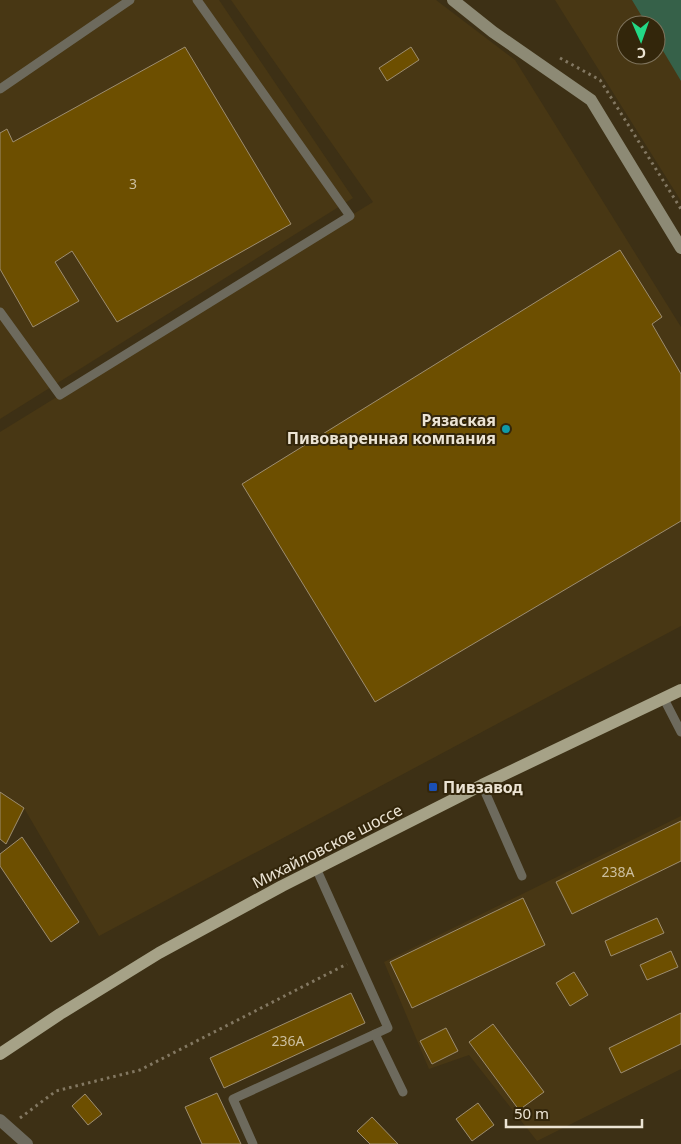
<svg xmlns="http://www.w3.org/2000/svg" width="681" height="1144" font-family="'Noto Sans',sans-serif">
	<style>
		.built { fill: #483714; fill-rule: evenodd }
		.green { fill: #366149 }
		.building { fill: #6d4f00; stroke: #9d8d70 }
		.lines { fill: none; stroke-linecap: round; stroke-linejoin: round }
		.path { stroke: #837862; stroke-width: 3; stroke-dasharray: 2.5 4; stroke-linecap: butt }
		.lane { stroke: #6d6a5d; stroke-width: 9 }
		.street { stroke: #6d6a5d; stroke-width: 12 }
		.secondary { stroke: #8d8a75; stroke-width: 12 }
		.primary { stroke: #a6a287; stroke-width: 12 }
		.culture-dot { fill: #0f9aa8; stroke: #33260b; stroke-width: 2 }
		.transit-dot { fill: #1a4fb4; stroke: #33260b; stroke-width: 2 }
		.labels { text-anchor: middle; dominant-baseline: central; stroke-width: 4; stroke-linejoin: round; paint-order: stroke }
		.number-label { font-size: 14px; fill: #ccbf9f }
		.poi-label { font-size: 16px; font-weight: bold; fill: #ece4d4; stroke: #33260b; text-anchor: end }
		.street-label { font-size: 16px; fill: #ece4d4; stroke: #33260b }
	</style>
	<rect width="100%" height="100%" fill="#3d3015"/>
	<!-- built -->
	<g class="built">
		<path d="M0,0h219l134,198 -353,221z"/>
		<path d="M231,0h205l79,60 166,267v299l-582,310 -75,-128 -24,-17v-359l373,-230z"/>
		<path d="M555,0h126v201zM626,25h30v30h-30z"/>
		<path d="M681,816v253l-144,72 -68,-86 -40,14 -45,-107z"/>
	</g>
	<!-- green -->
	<path class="green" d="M632,0h49v81l-25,-42v-14h-9z"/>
	<!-- building -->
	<g class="building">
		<path d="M185,47l106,177 -174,98 -45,-71 -17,11 24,39 -46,26 -33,-58v-136l7,-4 6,13z"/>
		<path d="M411,47l8,13 -32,21 -8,-13z"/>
		<path d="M620,250l42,67 -10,7 29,50v147l-306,181 -133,-218z"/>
		<path d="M0,792l24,16 -18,36 -6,-5z"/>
		<path d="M681,821v40l-109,53 -16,-32z"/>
		<path d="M22,837l57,85 -28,20 -51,-76v-12z"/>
		<path d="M523,898l22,47 -133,63 -22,-46z"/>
		<path d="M657,918l7,15 -53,23 -6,-15z"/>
		<path d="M671,951l7,16 -31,13 -7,-15z"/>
		<path d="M574,972l14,23 -18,11 -14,-23z"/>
		<path d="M351,993l14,30 -141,65 -14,-30z"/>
		<path d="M681,1013v31l-60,29 -12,-25z"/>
		<path d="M493,1024l51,68 -25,18 -50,-68z"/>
		<path d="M446,1028l12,23 -26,13 -12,-23z"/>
		<path d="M217,1093l24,51h-39l-17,-37z"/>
		<path d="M85,1094l17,20 -14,11 -16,-19z"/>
		<path d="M478,1103l16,22 -22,16 -16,-22z"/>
		<path d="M372,1117l26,27h-28l-13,-13z"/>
	</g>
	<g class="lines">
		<!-- path -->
		<g class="path">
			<path d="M560,58l40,22 81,129"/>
			<path d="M20,1118l36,-27 84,-21 207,-106"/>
		</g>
		<!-- lane -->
		<g class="lane">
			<path d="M0,89l130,-89"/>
			<path d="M0,312l60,83 290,-179 -153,-216"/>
			<path d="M664,699l17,33"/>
			<path d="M482,785l40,91"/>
			<path d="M375,1034l28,58"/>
			<path d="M253,1144l-20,-45 155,-71 -72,-160"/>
		</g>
		<!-- street -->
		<path class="street" d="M0,1120l27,24"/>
		<!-- secondary -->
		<path class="secondary" d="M453,0l40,32 98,68 90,148"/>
		<!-- primary -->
		<path class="primary" d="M0,1054l60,-40 99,-61 123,-67 200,-101 199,-95"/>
	</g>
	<!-- markers -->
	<circle class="culture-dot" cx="506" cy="429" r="5"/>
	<rect class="transit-dot" x="428" y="782" width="10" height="10" rx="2.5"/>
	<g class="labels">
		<!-- number labels -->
		<g class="number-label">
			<text x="133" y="183">3</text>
			<text x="618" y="871">238А</text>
			<text x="288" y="1040">236А</text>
		</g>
		<!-- poi labels -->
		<g class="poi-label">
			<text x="496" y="420">Рязаская<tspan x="496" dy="18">Пивоваренная компания</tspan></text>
			<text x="443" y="787" text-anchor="start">Пивзавод</text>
		</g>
		<!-- street labels -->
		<g class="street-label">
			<text transform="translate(327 846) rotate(-27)">Михайловское шоссе</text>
		</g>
	</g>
	<!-- north arrow -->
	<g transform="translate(641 40) rotate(178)"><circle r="24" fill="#33260b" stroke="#7d725b"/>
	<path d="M0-4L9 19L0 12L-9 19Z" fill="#23d886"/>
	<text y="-8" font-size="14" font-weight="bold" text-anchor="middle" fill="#ece4d4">С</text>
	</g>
	<!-- scale -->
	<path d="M506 1119v8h136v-8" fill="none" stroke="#ece4d4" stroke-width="2.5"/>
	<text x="514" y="1119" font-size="15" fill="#ece4d4" stroke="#33260b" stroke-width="4" paint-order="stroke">50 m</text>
</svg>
